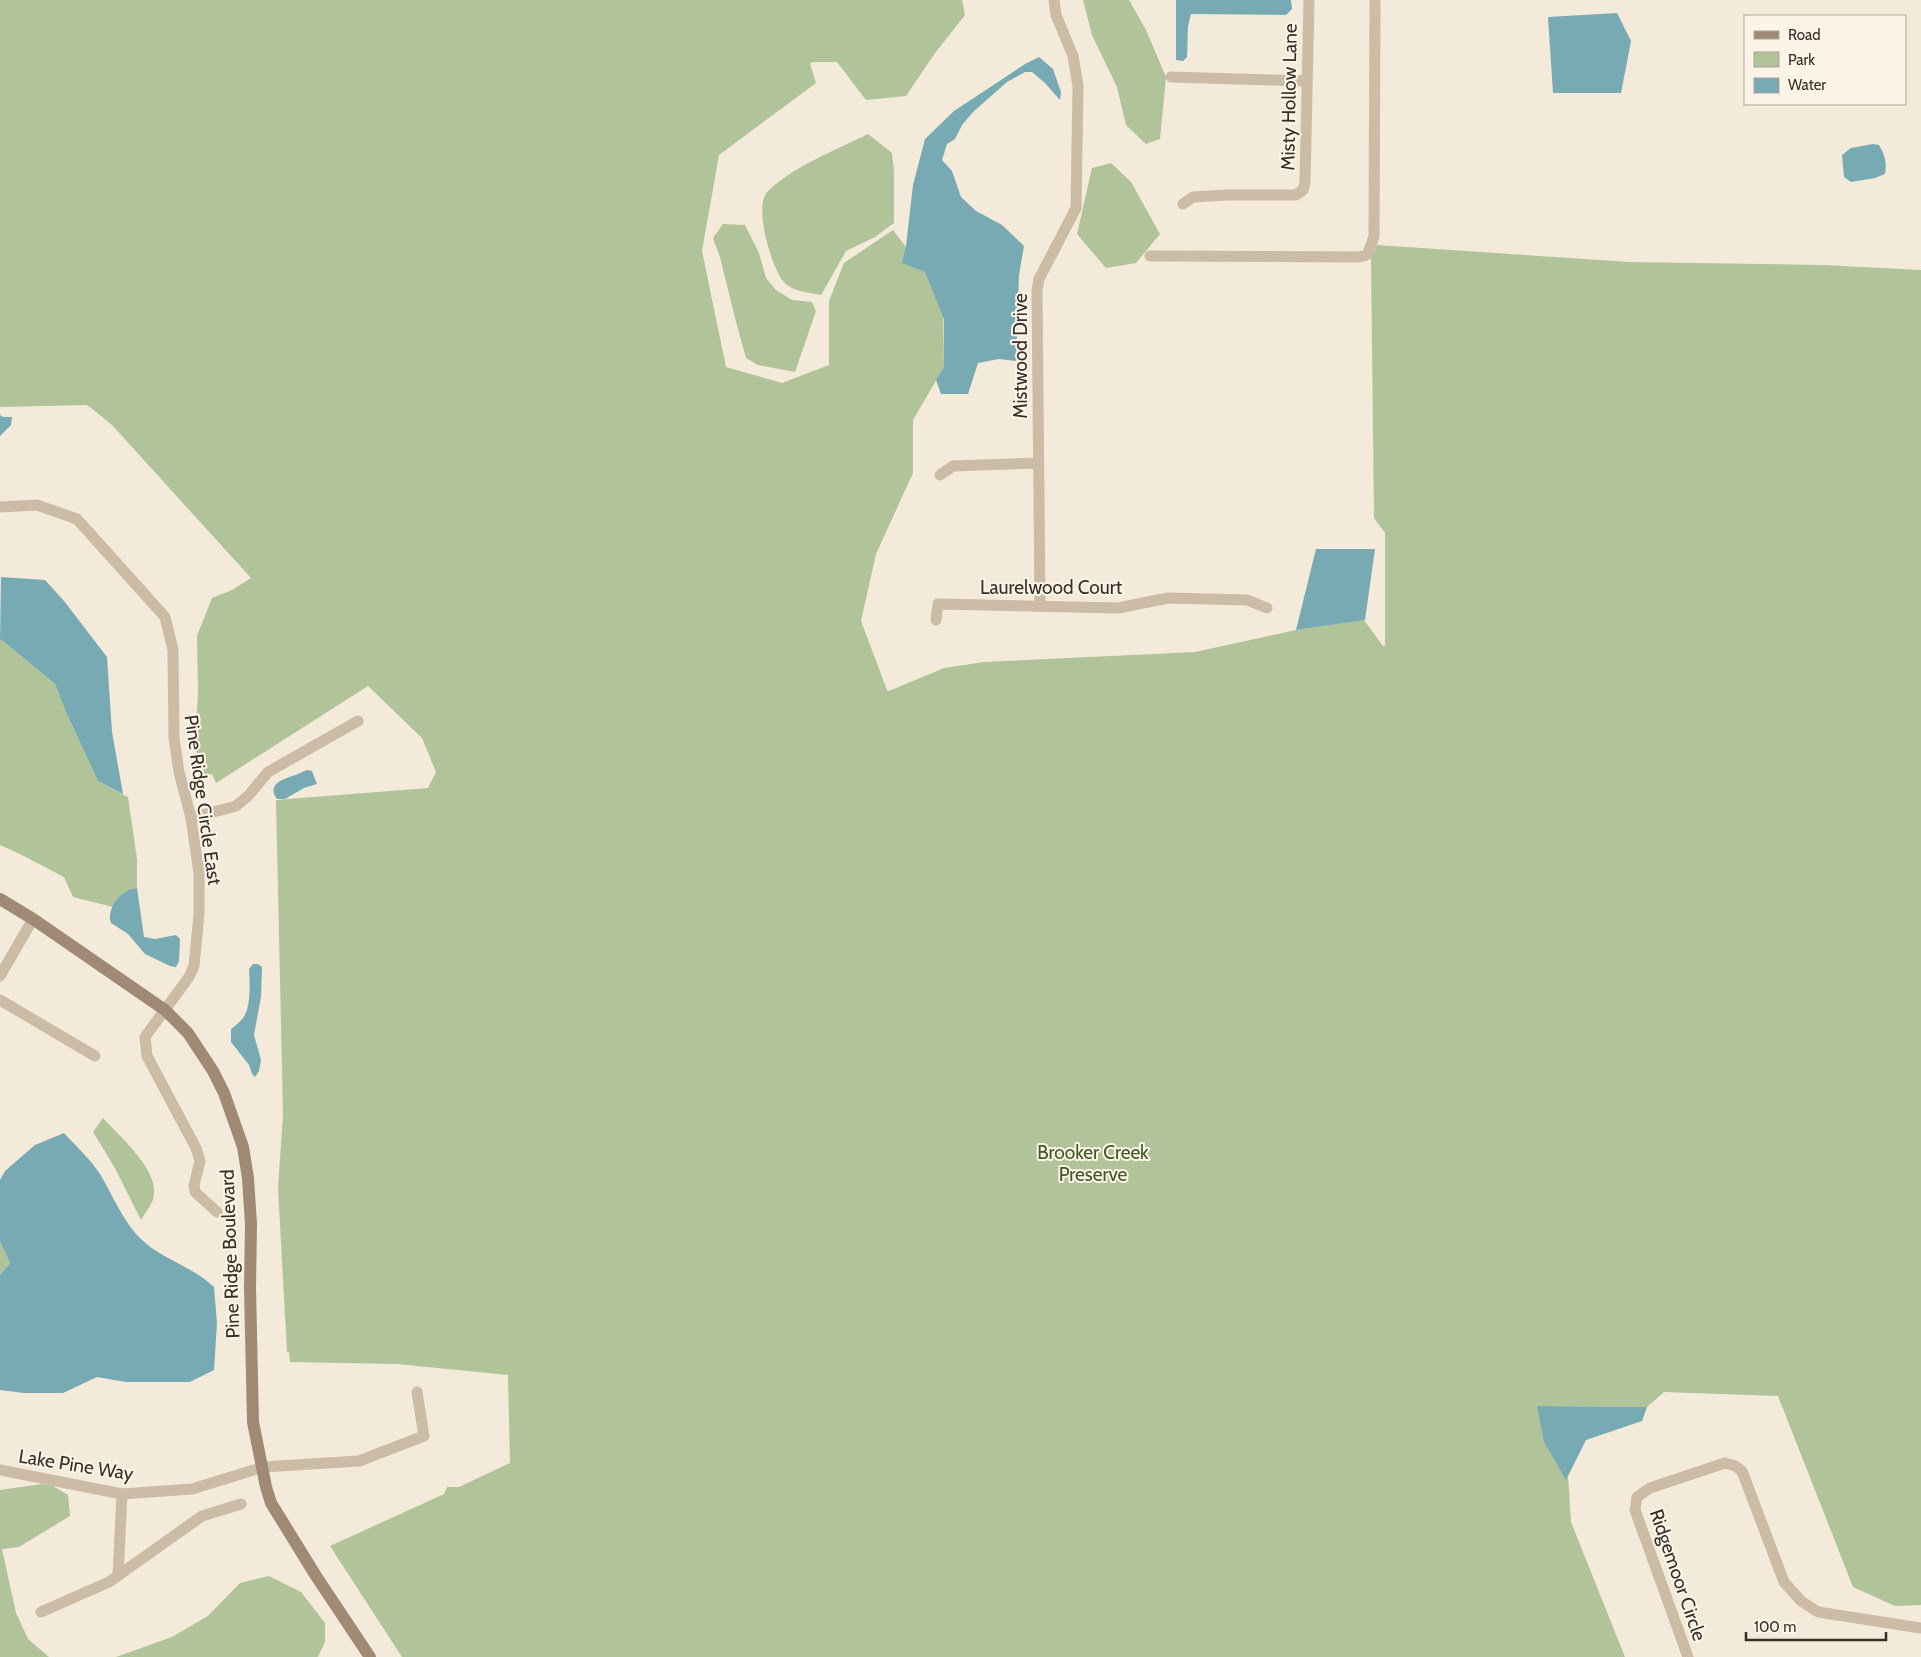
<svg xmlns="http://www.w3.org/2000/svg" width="1921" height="1657" font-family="Cabin,sans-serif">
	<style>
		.green { fill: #b0c399 }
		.water { fill: #77aab3 }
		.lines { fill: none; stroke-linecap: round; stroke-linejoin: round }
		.street { stroke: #ccbba5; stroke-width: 11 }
		.secondary { stroke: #a08a76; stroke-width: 12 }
		.labels { text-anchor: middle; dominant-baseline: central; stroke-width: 4; stroke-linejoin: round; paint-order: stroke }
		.street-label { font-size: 19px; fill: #372e27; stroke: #fbf4e7 }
		.park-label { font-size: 19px; fill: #415829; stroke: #fbf4e7 }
	</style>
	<rect width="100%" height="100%" fill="#f3eada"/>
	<!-- green -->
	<g class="green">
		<path d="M0,0h962l3,15 -30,38 -29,43 -40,4 -29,-38h-25l-2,2 6,19 -97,72 -17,96 24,116 56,16 47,-18v-64l15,-38 49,-33 50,66 1,71 -31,53v53l-37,81 -15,67 26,69 2,1 55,-23 40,-6 211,-10 101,-22 68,-10 19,26h2v-113l-11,-15 -3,-260 6,-13 252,17 193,3 99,5v1335l-26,1 -42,-19 -75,-191 -114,-4 -17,15 -109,-1 29,73 1,-3 3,46 54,135h-1223l-72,-111 114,-52 3,-7h12l51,-24 -2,-88 -111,-11 -107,-2 -1,-10h-2l-9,-164 5,-73 -7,-315 152,-12 8,-16 -14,-34 -54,-52 -152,97 -4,-9 -7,1 -10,-27 3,-56 -1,-56 15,-38 20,-8 19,-12 -139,-153 -22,-18 -4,-2 -86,2z"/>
		<path d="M1083,0h46l17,30 20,47 -6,62 -14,5 -20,-19 -9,-38 -25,-52z"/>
		<path d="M868,134l24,19 2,18v52l-19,14 -29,14 -25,44c-13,-3 -29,-3 -38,-14 -12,-15 -30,-76 -15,-90 28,-26 66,-40 100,-57z"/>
		<path d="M1111,163l20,19 29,52 -24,29 -30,5 -29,-34 15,-66z"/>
		<path d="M723,224l22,1 14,28 7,25 10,12 16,10 20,2 4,9 -21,61 -37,-7 -12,-7 -11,-40 -15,-61 -7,-19z"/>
		<path d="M0,640l3,1 52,43 11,28 32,69 30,16 9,62v29c-11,1 -18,10 -24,19l-40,-10 -9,-20 -44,-23 -20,-9z"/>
		<path d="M103,1118c16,18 59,54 50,81 -2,7 -8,14 -12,21l-26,-52 -22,-36z"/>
		<path d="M0,1241l10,22 -10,12z"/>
		<path d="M42,1484l11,2 15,9 2,21 -51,31 -17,2 14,64 12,26 21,18h-49v-167z"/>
		<path d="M269,1576l32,16 24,31v19l-7,15h-202l56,-20 36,-21 32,-33z"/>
	</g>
	<!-- water -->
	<g class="water">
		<path d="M1176,0h115l1,9 -6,6 -95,-1 -3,12 -1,31 -4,4 -7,-1z"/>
		<path d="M1617,13l14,28 -10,52h-68l-5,-76z"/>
		<path d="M1039,57l14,12 8,23 -1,8 -15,-17 -13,-11h-7l-18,10 -34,30 -11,13 -7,14 -8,5 -5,16 10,11 9,26 15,14 26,14 22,21 -5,29 -3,86 -17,-2 -21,4 -10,31h-27l-5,-14 8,-13v-48l-19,-47 -23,-9 4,-17 7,-61 12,-46 29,-28 71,-47z"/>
		<path d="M1873,144l6,1c6,10 8,18 6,29l-10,4 -24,4 -7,-5 -2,-22 9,-7z"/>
		<path d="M0,415l3,2h9l-1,8 -11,11z"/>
		<path d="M1316,549h59l-10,71 -69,10z"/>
		<path d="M1,577l44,3 19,21 43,56 5,75 11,62 -25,-13 -32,-69 -11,-28 -52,-43 -3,-1z"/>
		<path d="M307,770l5,1 5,13 -13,4 -19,11h-8c-10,-14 4,-19 15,-23 5,-1 9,-4 15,-6z"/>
		<path d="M137,888l7,49 11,2 21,-4 4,4 -1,22 -3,6 -6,-1 -25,-12 -17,-20 -17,-11c-5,-15 11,-34 26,-35z"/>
		<path d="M253,964h5l4,3 -1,30 -7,38 7,25 -2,11 -4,6 -3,-3 -3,-9 -18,-23v-13c4,-3 9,-7 12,-11 8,-9 7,-37 6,-49z"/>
		<path d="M64,1133c12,13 26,26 36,41 12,20 24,49 41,65 20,20 51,27 73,48l3,36 -3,47 -24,12h-64l-29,-5 -34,16h-39l-24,-3v-115l10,-12 -10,-22v-61l5,-9 30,-26z"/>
		<path d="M1537,1406l110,1 -5,14 -56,19 -20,40 -22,-38z"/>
	</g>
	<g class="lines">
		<!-- street -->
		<g class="street">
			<path d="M1171,77l136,4"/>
			<path d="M1183,204l10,-7 33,-2h70l7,-5 2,-7 4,-183"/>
			<path d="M1150,256l209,1 8,-2 7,-18 1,-237"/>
			<path d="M940,475l13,-9 85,-3"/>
			<path d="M0,507l37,-2 40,14 88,98 8,33 1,88 5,34 12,46 8,55v41l-5,52 -5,11 -44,60 2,19 49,92 4,13 -6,24 1,7 22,20"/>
			<path d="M1040,605l-3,-315 2,-11 37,-71 2,-122 -5,-30 -17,-41 -2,-15"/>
			<path d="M936,620l2,-16 180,4 50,-10 79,2 20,8"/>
			<path d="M191,818l45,-12 12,-10 20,-24 90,-51"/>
			<path d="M0,976l33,-57"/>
			<path d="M0,1000l95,56"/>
			<path d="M0,1470l122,24 70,-5 71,-22 96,-6 65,-25 -7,-44"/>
			<path d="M118,1576l4,-82"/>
			<path d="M41,1612l68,-30 93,-66 39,-12"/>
			<path d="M1688,1657l-53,-147 2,-13 13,-9 75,-25 10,3 7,5 42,111 17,19 17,11 103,16"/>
		</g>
		<!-- secondary -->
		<path class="secondary" d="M0,899l33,20 132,91 23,23 25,38 11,22 19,54 5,31 3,46 -1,64 3,134 13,65 5,16 45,73 54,81"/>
	</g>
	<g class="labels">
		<!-- street labels -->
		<g class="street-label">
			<text transform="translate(1289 97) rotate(-89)">Misty Hollow Lane</text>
			<text transform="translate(1020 356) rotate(-90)">Mistwood Drive</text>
			<text x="1051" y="587">Laurelwood Court</text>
			<text transform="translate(203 800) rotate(82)">Pine Ridge Circle East</text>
			<text transform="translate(230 1254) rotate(-92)">Pine Ridge Boulevard</text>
			<text transform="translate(76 1465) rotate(9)">Lake Pine Way</text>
			<text transform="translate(1678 1575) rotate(71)">Ridgemoor Circle</text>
		</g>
		<!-- park labels -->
		<g class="park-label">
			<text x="1093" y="1152">Brooker Creek<tspan x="1093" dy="22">Preserve</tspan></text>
		</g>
	</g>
	<!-- legend -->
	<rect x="1744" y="15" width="162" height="90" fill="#fbf4e7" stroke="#ada59a"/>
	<rect x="1754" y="31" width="25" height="8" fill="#a08a76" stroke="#ada59a"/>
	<text x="1788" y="40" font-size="15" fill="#372e27">Road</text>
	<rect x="1754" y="52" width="25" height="15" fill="#b0c399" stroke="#ada59a"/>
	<text x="1788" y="65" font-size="15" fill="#372e27">Park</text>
	<rect x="1754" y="78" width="25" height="15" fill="#77aab3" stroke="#ada59a"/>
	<text x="1788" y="90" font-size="15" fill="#372e27">Water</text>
	<!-- scale -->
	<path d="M1746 1632v8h140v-8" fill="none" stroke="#372e27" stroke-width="2.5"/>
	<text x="1754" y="1632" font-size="15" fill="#372e27" stroke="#fbf4e7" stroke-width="4" paint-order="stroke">100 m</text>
</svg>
